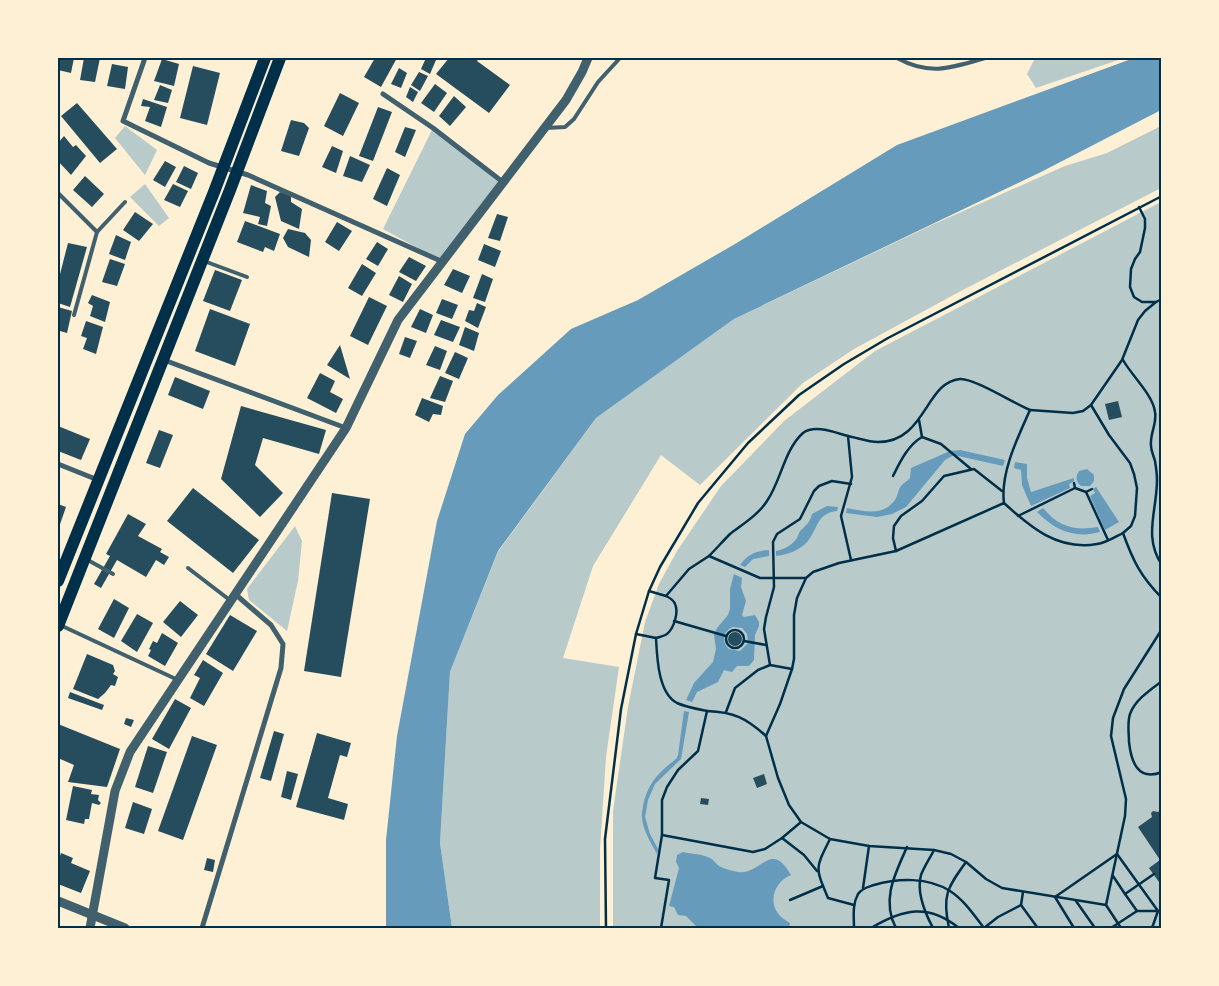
<svg xmlns="http://www.w3.org/2000/svg" width="1219" height="986" font-family="Montserrat,sans-serif">
	<style>
		.green { fill: #b9caca }
		.water { fill: #669bbc; fill-rule: evenodd }
		.building { fill: #264d5e }
		.lines { fill: none; stroke-linecap: round; stroke-linejoin: round }
		.path { stroke: #003049; stroke-width: 2.5 }
		.service { stroke: #3f606c; stroke-width: 4 }
		.minor { stroke: #3f606c; stroke-width: 5 }
		.tertiary { stroke: #3f606c; stroke-width: 9 }
		.primary { stroke: #003049; stroke-width: 12 }
		.neatline { fill: none; stroke: #003049; stroke-width: 2 }
	</style>
	<rect width="100%" height="100%" fill="#fdf0d5"/>
	<!-- green -->
	<g class="green">
		<path d="M1035,58h89l-88,30 -9,-14z"/>
		<path d="M125,126l32,24 -12,25 -30,-37z"/>
		<path d="M1161,126v62l-202,104 -105,57 -51,34 -103,102 -39,-30 -68,111 -30,92 56,9 -13,90 -6,92v79h-148l-12,-85 10,-171 48,-120 98,-134 138,-99 200,-95 131,-58 42,-13z"/>
		<path d="M433,128l65,54 -55,80 -60,-33z"/>
		<path d="M145,184l24,34 -10,8 -29,-29z"/>
		<path d="M1161,202v726h-548v-117l15,-104 17,-85 14,-38 18,-33 44,-65 63,-65 91,-70z"/>
		<path d="M295,526l7,15 -4,40 -11,50 -38,-31 -2,-11z"/>
	</g>
	<!-- water -->
	<g class="water">
		<path d="M1134,58h27v52l-120,62 -307,147 -138,99 -98,133 -48,121 -10,171 12,85h-66v-88l11,-104 40,-215 28,-87 33,-39 73,-66 67,-29 97,-56 162,-99z"/>
		<path d="M960,450l45,10 -2,6 -49,-11 -9,5 -39,47 -14,7 -15,3 -31,-4 1,-5c17,3 35,9 48,-8 3,-4 3,-11 6,-14 2,-3 7,-5 9,-8l1,-10 39,-17z"/>
		<path d="M1015,462l12,2v14l4,14 43,-14v3l-5,3 1,4 -39,18 -9,-21 -1,-15 -7,-2z"/>
		<path d="M1087,469l7,6v6l-4,5h-9c-5,-4 -6,-9 -2,-15z"/>
		<path d="M1096,487l23,35 -14,8 -15,-34 5,-3 -2,-4z"/>
		<path d="M827,506l11,1 -1,4c-20,2 -19,17 -29,30 -9,10 -19,13 -32,15v-5c9,-2 15,-5 21,-13 1,-2 2,-5 3,-7 6,-6 10,-8 12,-17z"/>
		<path d="M1043,508c16,19 31,23 55,19l2,5c-26,7 -45,-2 -63,-20z"/>
		<path d="M769,550v6l-16,3 -8,8 -5,-2c8,-11 16,-14 29,-15z"/>
		<path d="M734,574l8,4 -1,9 5,14 -4,14 2,2 11,-2 4,7v4l-4,9 -1,25 -5,6h-12l-5,6 -8,-2 -6,12 -21,10 -5,10 -6,-2 8,-17 19,-21 3,-13 -2,-14 3,-7 11,-13 2,-6v-20zM733,627l9,1 5,6 1,9 -8,8 -11,-2c-8,-8 -6,-18 4,-22z"/>
		<path d="M684,711l5,1 -8,47 -26,25 -7,16 -3,17 5,17 8,15 -1,5c-6,-11 -14,-24 -15,-36 -1,-4 1,-8 1,-12 4,-22 16,-34 33,-47l2,-4z"/>
		<path d="M683,852c9,2 19,2 27,6 4,2 6,6 9,8 5,3 14,5 19,6 24,3 33,-33 53,3 -14,5 -23,23 -14,37 3,5 8,8 13,11l-1,5h-91l-12,-12 -8,-1 -4,-8 -5,-1 10,-38 -3,-6 1,-7z"/>
	</g>
	<!-- building -->
	<g class="building">
		<path d="M58,58h16l-3,15 -13,-3z"/>
		<path d="M84,58h16l-5,24 -15,-2z"/>
		<path d="M375,58h22l-16,29 -17,-10z"/>
		<path d="M426,58l10,2 -6,14 -9,-5z"/>
		<path d="M449,58h30l-2,3 33,24 -21,28 -53,-39z"/>
		<path d="M162,59l17,5 -5,22 -20,-5z"/>
		<path d="M112,64l16,3 -3,22 -18,-3z"/>
		<path d="M193,66l27,7 -13,52 -27,-7z"/>
		<path d="M399,68l8,5 -6,15 -10,-4z"/>
		<path d="M419,72l9,4 -8,15 -9,-6z"/>
		<path d="M435,84l12,9 -13,19 -13,-9z"/>
		<path d="M160,85l12,5 -4,13 -14,-3z"/>
		<path d="M410,87l8,5 -5,10 -7,-5z"/>
		<path d="M340,93l19,10 -16,33 -19,-10z"/>
		<path d="M454,96l12,11 -16,19 -11,-10z"/>
		<path d="M143,99l24,8 -6,20 -16,-6 5,-14 -9,-1z"/>
		<path d="M77,103l40,46 -17,14 -39,-47z"/>
		<path d="M378,107l14,5 -19,49 -14,-5z"/>
		<path d="M291,120l13,3 5,5 -10,28 -18,-5z"/>
		<path d="M405,127l11,3 -11,27 -10,-5z"/>
		<path d="M64,136l9,11 3,-2 10,11 -15,19 -13,-14v-18z"/>
		<path d="M332,146l11,5 -7,22 -14,-6z"/>
		<path d="M350,156l20,9 -8,17 -19,-6z"/>
		<path d="M165,161l11,6 -11,20 -12,-7z"/>
		<path d="M184,166l14,7 -7,16 -15,-7z"/>
		<path d="M387,168l13,7 -13,31 -14,-7z"/>
		<path d="M85,176l19,18 -12,13 -19,-17z"/>
		<path d="M173,184l15,7 -8,16 -16,-7z"/>
		<path d="M251,185l16,6 -2,12 6,3 -4,20 -9,-2 2,-7 -17,-4z"/>
		<path d="M280,192l11,4v6l11,7 -3,20 -18,-8 -6,-24z"/>
		<path d="M135,212l18,12 -14,17 -16,-11z"/>
		<path d="M497,214l11,3 -8,24 -12,-3z"/>
		<path d="M245,221l35,13 -6,17 -9,-4 -2,5 -26,-10z"/>
		<path d="M337,222l15,9 -13,20 -14,-9z"/>
		<path d="M288,229l17,4 6,7 -2,17 -21,-10 -5,-9z"/>
		<path d="M116,235l15,7 -6,18 -16,-6z"/>
		<path d="M377,242l11,7 -10,17 -12,-7z"/>
		<path d="M68,243l19,4 -17,60 -12,-4v-21z"/>
		<path d="M484,244l17,7 -6,16 -17,-7z"/>
		<path d="M409,257l17,9 -10,15 -17,-9z"/>
		<path d="M110,259l15,5 -8,22 -15,-4z"/>
		<path d="M362,264l14,9 -14,23 -14,-8z"/>
		<path d="M453,269l17,7 -8,17 -18,-8z"/>
		<path d="M215,270l27,10 -12,31 -27,-10z"/>
		<path d="M482,274l11,5 -8,23 -12,-4z"/>
		<path d="M399,276l13,8 -9,18 -14,-7z"/>
		<path d="M92,295l18,7 -5,20 -15,-6 3,-10 -5,-3z"/>
		<path d="M369,297l18,9 -19,39 -18,-9z"/>
		<path d="M442,299l16,6 -6,14 -16,-6z"/>
		<path d="M477,303l9,4 -8,21 -13,-7 4,-11 5,1z"/>
		<path d="M58,307l14,4 -5,22 -7,-2 -2,-2z"/>
		<path d="M210,309l40,15 -15,42 -40,-15z"/>
		<path d="M420,309l13,6 -7,18 -15,-6z"/>
		<path d="M441,320l19,7 -7,15 -19,-7z"/>
		<path d="M86,321l17,6 -7,27 -13,-5 4,-11 -6,-2z"/>
		<path d="M465,327l14,6 -5,18 -15,-6z"/>
		<path d="M405,337l12,4 -7,17 -11,-4z"/>
		<path d="M340,345l10,34 -23,-14z"/>
		<path d="M435,346l12,5 -7,19 -14,-5z"/>
		<path d="M455,352l13,6 -9,21 -14,-6z"/>
		<path d="M320,373l15,8 -5,11 13,7 -7,14 -29,-15z"/>
		<path d="M440,376l13,5 -8,21 -15,-4z"/>
		<path d="M175,377l35,14 -7,18 -35,-14z"/>
		<path d="M422,398l21,8 -2,9 -8,-1 -4,8 -14,-7z"/>
		<path d="M1118,401l4,16 -13,3 -4,-16z"/>
		<path d="M241,406l85,24 -7,24 -56,-16 -8,27 28,28 -23,24 -39,-38z"/>
		<path d="M58,426l32,13 -9,21 -23,-9z"/>
		<path d="M159,430l14,5 -13,33 -14,-5z"/>
		<path d="M193,488l66,52 -26,33 -66,-52z"/>
		<path d="M332,493l38,6 -29,178 -37,-6z"/>
		<path d="M58,504l8,3 -8,23z"/>
		<path d="M128,514l18,10 -8,12 24,13 -2,3 9,5 -5,8 -8,-5 -10,17 -29,-17 -16,28 -7,-4 16,-28 -4,-2z"/>
		<path d="M114,599l15,9 -15,30 -16,-9z"/>
		<path d="M180,601l18,14 -17,22 -18,-15z"/>
		<path d="M137,614l16,9 -16,29 -16,-11z"/>
		<path d="M230,615l27,16 -24,40 -27,-17z"/>
		<circle cx="735" cy="639" r="7"/>
		<path d="M162,633l16,10 -13,23 -17,-10 3,-6 -2,-1 4,-8 4,2z"/>
		<path d="M87,654l26,11 2,6 -2,3 5,3 -3,9 -4,-1 -6,8 -7,6 -25,-10z"/>
		<path d="M203,660l20,13 -19,33 -14,-8 10,-20 -6,-3z"/>
		<path d="M70,692l34,13 -2,5 -34,-12z"/>
		<path d="M175,699l16,9 -22,41 -17,-10z"/>
		<path d="M126,718l8,2 -3,7 -7,-3z"/>
		<path d="M58,724l62,25 -13,38 -39,-5 6,-17 -16,-7z"/>
		<path d="M274,731l10,3 -13,47 -11,-3z"/>
		<path d="M317,733l34,10 -4,14 -7,-2 -12,43 20,6 -4,16 -48,-13z"/>
		<path d="M192,736l25,9 -34,95 -25,-9z"/>
		<path d="M148,746l19,6 -14,41 -18,-6z"/>
		<path d="M287,771l11,3 -7,26 -10,-3z"/>
		<path d="M764,774l3,10 -10,4 -4,-10z"/>
		<path d="M73,786l19,4 -1,4 8,1 -1,5 3,3 -2,2 -7,-2 -3,16h-4l-1,5 -18,-4z"/>
		<path d="M701,798l8,1 -1,6 -8,-1z"/>
		<path d="M133,802l19,7 -8,25 -19,-6z"/>
		<path d="M1162,809v72l-3,1 -10,-14 11,-8 -22,-33 14,-10 -1,-4 2,-2 5,1z"/>
		<path d="M61,853l12,5 -2,5 19,8 -9,22 -23,-9v-26l1,1z"/>
		<path d="M207,858l8,2 -2,12 -9,-2z"/>
	</g>
	<g class="lines">
		<!-- path -->
		<g class="path">
			<path d="M1156,302l6,-3"/>
			<path d="M1123,360c9,16 30,35 32,52 2,10 -4,20 -4,30 -1,7 2,12 4,19 1,6 2,12 2,19 0,31 -14,57 5,85"/>
			<path d="M1091,405l18,30 21,28 4,11 3,14 -2,28 -4,10 -8,7"/>
			<path d="M1030,410l43,3 10,-2 8,-6 31,-45 16,-40 7,-9 11,-9h-14l-8,-5 -4,-10 1,-18 4,-10 5,-7 5,-24v-9l-6,-12"/>
			<path d="M919,420l3,17 19,7 30,25"/>
			<path d="M848,436c10,2 21,6 30,6 48,0 47,-60 82,-63 14,-1 55,25 70,31 -12,27 -30,63 -26,93"/>
			<path d="M893,476c7,-14 15,-31 29,-39"/>
			<path d="M1074,483l1,5 11,4 6,-3"/>
			<path d="M1086,492l22,48"/>
			<path d="M1018,516l57,-28"/>
			<path d="M896,551l-3,-13 1,-12 7,-10 21,-15 22,-25 30,-7 28,22"/>
			<path d="M709,556c7,-7 14,-15 21,-22 13,-10 28,-19 37,-33 14,-20 17,-51 36,-68 12,-9 33,0 45,3l4,41 -11,39 10,44"/>
			<path d="M649,591l17,5"/>
			<path d="M674,621l52,15"/>
			<circle cx="735" cy="639" r="9"/>
			<path d="M636,634l20,4"/>
			<path d="M744,641l22,4"/>
			<path d="M770,665l-6,-36 2,-12 8,-30 -1,-45 4,-8 23,-15 14,-28 5,-5 13,-5 19,3"/>
			<path d="M1162,681c-12,9 -27,19 -32,33 -3,9 -1,19 -1,28 2,18 8,40 33,30"/>
			<path d="M707,711c-10,-2 -21,-4 -30,-8 -19,-10 -20,-46 -21,-65 4,-1 8,-2 11,-4 7,-6 12,-22 8,-30 -1,-4 -5,-6 -9,-8l23,-27 20,-13 51,22h46"/>
			<path d="M726,712l9,-24 23,-18 12,-5 22,4"/>
			<path d="M766,736c-20,-18 -32,-24 -59,-25l-9,40 -20,19 -11,17 -5,13v35l91,17 12,-3 17,-11"/>
			<path d="M801,822l-19,16 22,17 13,16"/>
			<path d="M830,839c-15,30 -15,28 -2,59l26,7"/>
			<path d="M1113,876l12,18 29,-20"/>
			<path d="M863,888l6,-42"/>
			<path d="M1023,892l-2,13 16,22"/>
			<path d="M790,900l33,-14"/>
			<path d="M1076,901l19,27"/>
			<path d="M1106,905l-104,-17 -16,-9 -20,-17 -15,-8 -17,-4 -65,-4 -39,-7 -29,-17 -12,-17 -11,-27 -12,-42 14,-32 12,-35 2,-10v-44l3,-17 9,-20 7,-6 26,-9 57,-12 108,-48c26,24 54,48 93,41 9,-1 18,-7 26,-11 10,28 18,44 39,65"/>
			<path d="M1137,911h25"/>
			<path d="M606,928l-1,-89 16,-130 15,-75 13,-43 11,-24 38,-64 50,-60 51,-48 45,-31 44,-26 274,-142"/>
			<path d="M661,928l8,-48 -14,-2 7,-43"/>
			<path d="M854,928c0,-11 -2,-23 4,-34 4,-6 10,-7 16,-9 24,-7 54,-8 76,6 14,9 24,24 34,37"/>
			<path d="M871,928c32,-19 57,-25 88,0"/>
			<path d="M896,928c-15,-28 -1,-54 11,-81"/>
			<path d="M933,928c-8,-15 -17,-35 -12,-53 3,-8 9,-17 13,-25"/>
			<path d="M949,928c-7,-32 -2,-40 17,-66"/>
			<path d="M984,928l14,-11 23,-12"/>
			<path d="M1074,928l-19,-31 62,-43 41,57 -6,17"/>
			<path d="M1111,928l26,-17 -12,-17"/>
			<path d="M1121,928l-15,-23 19,-89 1,-17 -15,-63 2,-18 11,-29 38,-60"/>
		</g>
		<!-- service -->
		<g class="service">
			<path d="M897,58c33,18 54,10 88,0"/>
			<path d="M546,128l19,-1 9,-8 24,-37 22,-24"/>
			<path d="M58,193l39,39"/>
			<path d="M204,261l43,16"/>
			<path d="M74,315l23,-83 28,-30"/>
			<path d="M86,559l27,15"/>
			<path d="M188,568l43,33"/>
			<path d="M60,625l118,55"/>
		</g>
		<!-- minor -->
		<g class="minor">
			<path d="M145,58l-22,63 86,42 39,12 195,87"/>
			<path d="M383,94l50,34 71,55"/>
			<path d="M164,360l182,68"/>
			<path d="M58,464l40,16"/>
			<path d="M202,928l79,-260 2,-24 -12,-19 -36,-31"/>
		</g>
		<!-- tertiary -->
		<g class="tertiary">
			<path d="M58,901l67,27"/>
			<path d="M90,928l25,-137 15,-39 216,-324 52,-108 168,-220 16,-28 6,-14"/>
		</g>
		<!-- primary -->
		<g class="primary">
			<path d="M58,581l156,-389 51,-134"/>
			<path d="M58,626l172,-436 50,-132"/>
		</g>
	</g>
	<!-- border -->
	<rect width="1219" height="986" fill="none" stroke="#fdf0d5" stroke-width="118"/>
	<rect x="59" y="59" width="1101" height="868" class="neatline"/>
</svg>
